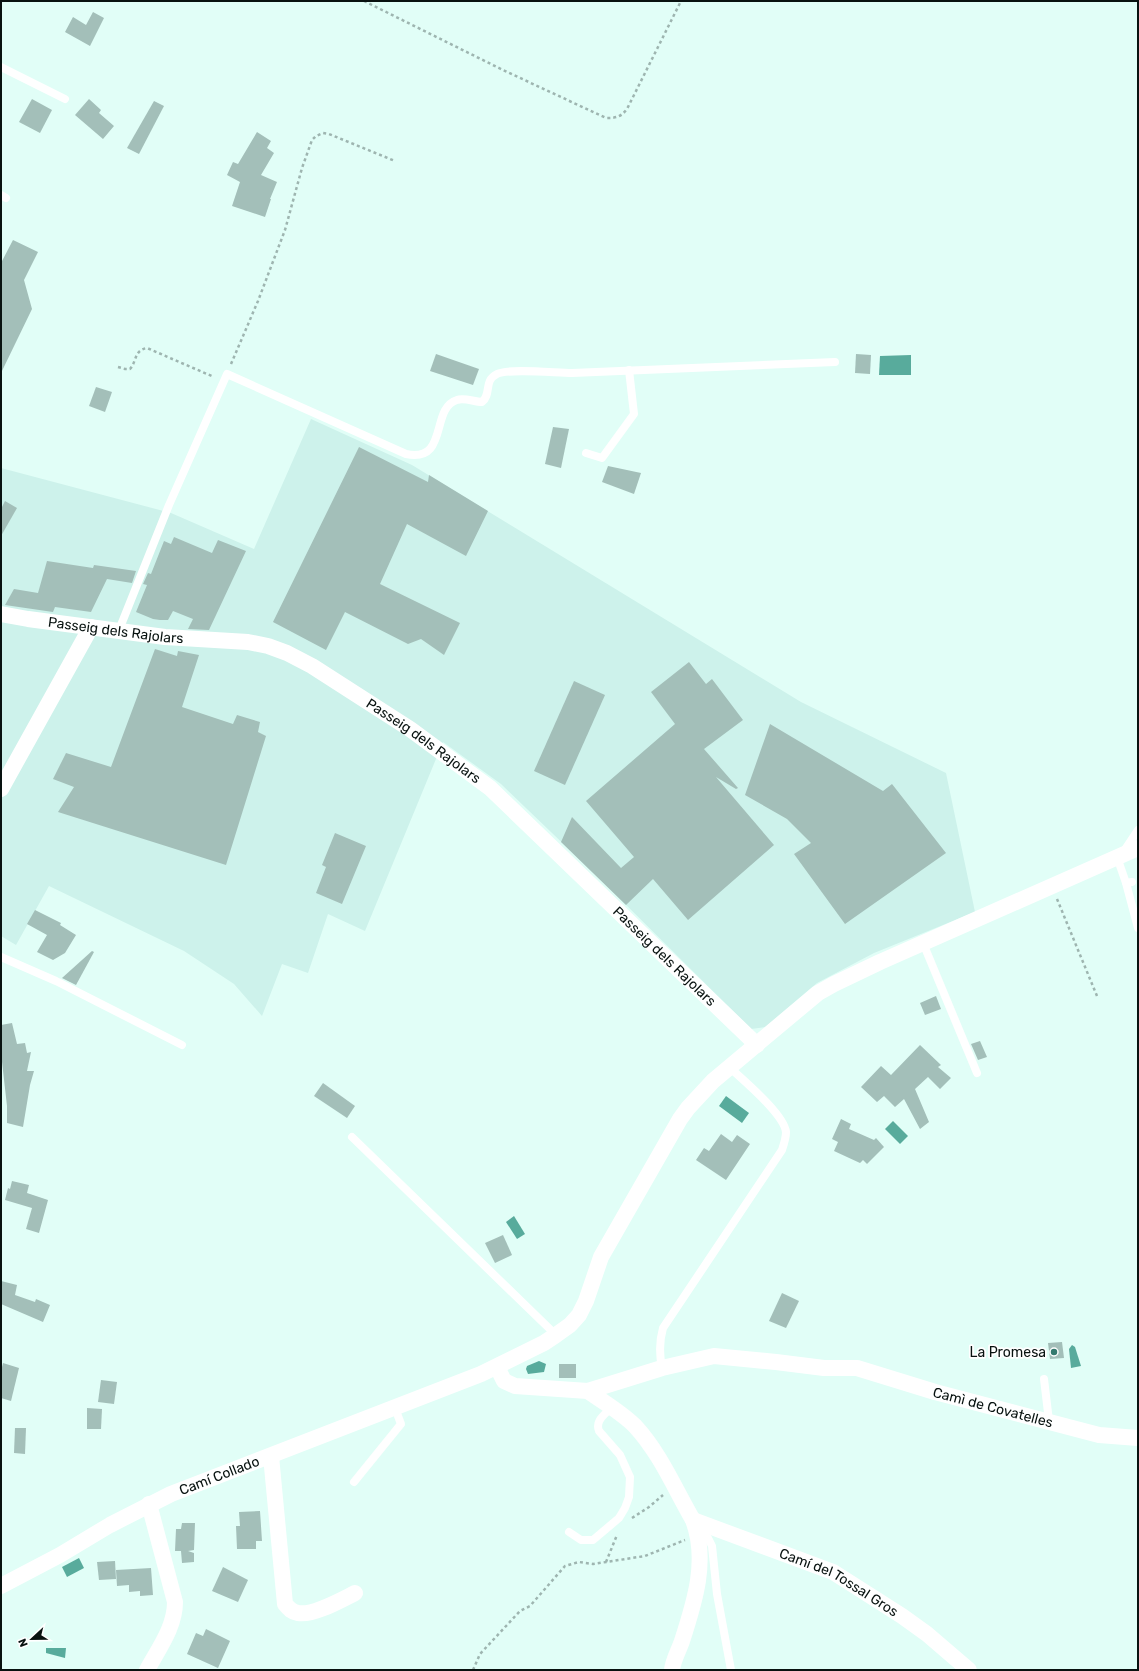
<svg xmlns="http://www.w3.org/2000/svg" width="1139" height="1671" font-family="Rubik,sans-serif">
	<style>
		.built { fill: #cdf2eb }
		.water { fill: #58ab9c }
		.building { fill: #a3bfb9 }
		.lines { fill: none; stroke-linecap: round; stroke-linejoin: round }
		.path { stroke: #9eb5b0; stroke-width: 2.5; stroke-dasharray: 3 3; stroke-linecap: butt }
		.service { stroke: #fff; stroke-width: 8 }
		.minor { stroke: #fff; stroke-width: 16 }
		.poi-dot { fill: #34796e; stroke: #fff; stroke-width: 1.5 }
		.labels { text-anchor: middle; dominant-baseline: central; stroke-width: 3.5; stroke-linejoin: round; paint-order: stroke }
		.street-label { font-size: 14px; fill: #081210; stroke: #fff }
		.poi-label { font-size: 14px; fill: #081210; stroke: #fff; text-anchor: end }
	</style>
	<rect width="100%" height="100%" fill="#e1fef7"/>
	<!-- built -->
	<path class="built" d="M311,419l101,46 389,237 145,71 29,139 -101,41 -57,30 -52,44 -14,2 -149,-148 -101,-97 -58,-42 -78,189 -37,-17 -20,59 -26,-9 -20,52 -28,-32 -50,-33 -135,-65 -33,59 -15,-9v-468l170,45 83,36z"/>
	<!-- water -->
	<g class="water">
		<path d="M911,355v20h-32l1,-19z"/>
		<path d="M726,1096l23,17 -7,10 -23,-17z"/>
		<path d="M893,1121l15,15 -8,8 -15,-15z"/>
		<path d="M514,1216l11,18 -8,5 -11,-17z"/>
		<path d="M1072,1345l3,2 6,19 -10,2 -2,-19z"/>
		<path d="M539,1361l7,3 -2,8 -16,2 -2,-5 1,-3z"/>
		<path d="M79,1558l5,10 -17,9 -5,-10z"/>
		<path d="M46,1648h20l-1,10 -19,-5z"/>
	</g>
	<!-- building -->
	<g class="building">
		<path d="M93,12l11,6 -14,28 -25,-14 8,-15 13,8z"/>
		<path d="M32,99l20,11 -12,23 -21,-11z"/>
		<path d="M89,99l12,11 -2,3 15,13 -11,13 -28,-24z"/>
		<path d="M154,101l10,5 -25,48 -12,-6z"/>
		<path d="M257,132l14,9 -4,7 7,5 -13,22 16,7 -7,17h1l-6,18 -33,-11 8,-24 -13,-7 6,-13 5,2z"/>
		<path d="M13,240l25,12 -14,28 8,29 -31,64v-110z"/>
		<path d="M436,354l43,15 -6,16 -43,-14z"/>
		<path d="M856,354l15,1 -1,19 -15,-1z"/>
		<path d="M96,387l16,5 -7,20 -16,-6z"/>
		<path d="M553,427l16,2 -8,39 -16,-4z"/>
		<path d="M359,447l69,35 1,-7 59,36 -22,45 -59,-32 -27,60 80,39 -16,32 -23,-16 -13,5 -63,-32 -19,38 -53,-28z"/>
		<path d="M608,466l33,7 -7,21 -32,-12z"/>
		<path d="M5,501l12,7 -16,28v-27z"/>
		<path d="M174,537l38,16 6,-13 28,11 -37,79 -21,-1 5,-10 -20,-8 -5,9h-8l-7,-1 -17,-7 11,-27 -4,-1 5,-11 3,1 13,-33 7,3z"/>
		<path d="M47,561l46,7 1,-3 42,6 -4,12 -25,-4 -16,33 -36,-5 -2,5 -48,-7 9,-16 24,4z"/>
		<path d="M155,649l22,7 1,-5 21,4 -17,52 51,17 4,-9 23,7 -2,10 8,4 -40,129 -168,-53 16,-25 -21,-8 13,-26 45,14z"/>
		<path d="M689,662l17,22 6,-5 31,41 -39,29 34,39 -2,1 -20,-12 58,68 -86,75 -35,-41 -27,26 -65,-63 11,-25 49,51 13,-11 -48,-56 89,-77 -24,-32z"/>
		<path d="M574,681l31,14 -40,90 -31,-14z"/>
		<path d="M770,724l113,67 9,-7 54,69 -101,71 -51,-70 17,-11 -24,-24 -42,-24z"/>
		<path d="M335,833l31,13 -24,58 -26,-11 10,-26 -4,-2z"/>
		<path d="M35,910l26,13 -1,2 16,10 -11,18 -12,7 -16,-8 10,-17 -20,-11z"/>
		<path d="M92,951l2,1 -18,33 -14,-7z"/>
		<path d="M936,996l5,13 -16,6 -5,-12z"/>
		<path d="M12,1023l5,21 8,-1 2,10 4,-1 -4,19h7l-4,14 -7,42 -16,-4v-17l-6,-53v-28z"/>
		<path d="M980,1041l7,16 -9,3 -7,-16z"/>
		<path d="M920,1045l21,20 -3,2 13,11 -11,11 -12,-12 -13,12 14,33 -9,7 -16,-30 -9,8 -11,-11 -7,6 -16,-15 20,-21 10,9z"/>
		<path d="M323,1083l32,23 -8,12 -33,-22z"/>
		<path d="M841,1119l10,5 -2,5 25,11 2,-2 8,9 -17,17 -4,-4 -3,3 -26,-12 4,-9 -6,-3z"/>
		<path d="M721,1134l11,8 5,-7 13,9 -24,36 -30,-20 8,-12 5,3z"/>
		<path d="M12,1181l17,4 -2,8 21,7 -9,33 -13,-4 6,-21 -27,-8 3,-12 2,1z"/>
		<path d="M503,1235l9,20 -17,8 -10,-20z"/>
		<path d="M1,1281l16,4 -2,10 20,7 1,-3 14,6 -7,17 -42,-18z"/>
		<path d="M782,1293l17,8 -13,27 -17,-7z"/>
		<path d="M1062,1342l2,16 -14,1 -2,-16z"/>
		<path d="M3,1363l16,5 -8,33 -10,-3v-27z"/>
		<rect x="559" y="1364" width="17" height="14"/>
		<path d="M101,1380l16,2 -3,22 -16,-2z"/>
		<path d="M87,1408l15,1 -1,20h-14z"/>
		<path d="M15,1428h11l-1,26 -11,-1z"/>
		<path d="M260,1511l2,30h-6v8h-19l-1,-23h4l-1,-14z"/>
		<path d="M182,1523h13l-1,27 -6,1 6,2v9l-12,1 -1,-12h-6l1,-22h5z"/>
		<path d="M115,1561l1,18 -17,1 -2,-18z"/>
		<path d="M223,1567l25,13 -10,22 -26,-11z"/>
		<path d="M151,1568l2,27 -13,1v-5l-11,1v-7l-12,1 -1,-16z"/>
		<path d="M206,1629l24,12 -12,27 -31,-14 9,-21 7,3z"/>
	</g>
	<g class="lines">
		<!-- path -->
		<g class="path">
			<path d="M364,1l139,69 103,48c10,0 15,-1 21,-9l54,-108"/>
			<path d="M231,364l27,-63 27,-71 17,-62 10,-28 4,-4 7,-3 6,1 66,27"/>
			<path d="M118,367l7,2h5c7,-8 4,-19 17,-21l67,29"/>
			<path d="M1057,899l40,97"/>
			<path d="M632,1518l17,-11 14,-12"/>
			<path d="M606,1562l11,-27"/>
			<path d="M473,1670l7,-16 40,-43 10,-5 35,-40 14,-4 14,2 52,-8 40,-16"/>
		</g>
		<!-- service -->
		<g class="service">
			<path d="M1,67l64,32"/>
			<path d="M1,195l5,3"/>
			<path d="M586,453l16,5 32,-44 -5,-44"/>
			<path d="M119,630l50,-125 58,-131 179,80c43,9 24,-46 51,-54 7,-3 17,2 25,2 10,-8 1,-21 15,-28 12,-6 59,-1 75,-1 88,-4 176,-8 263,-11"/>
			<path d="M1124,851l14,-21"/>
			<path d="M1117,857l9,26 6,-1"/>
			<path d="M1126,883l12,45"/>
			<path d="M923,943l54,130"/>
			<path d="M1,957l55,24 126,64"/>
			<path d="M352,1137l204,198"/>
			<path d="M662,1368c-3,-15 -3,-26 1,-40l119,-178c2,-6 4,-12 4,-18 -2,-18 -43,-52 -57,-65"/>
			<path d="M1044,1379l5,42"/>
			<path d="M354,1482l47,-58 -6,-16"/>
			<path d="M697,1529l11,9 4,8 5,48 14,76"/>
			<path d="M569,1532l12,8h12l26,-22 6,-10 4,-11 1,-20 -10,-22 -21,-24c-4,-10 5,-16 12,-23"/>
		</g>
		<!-- minor -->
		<g class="minor">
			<path id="s1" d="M1,614l27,5 137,18 83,5 20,4 19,7 25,13 98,63 80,59 267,257"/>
			<path d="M1,789l90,-162"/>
			<path id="s2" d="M497,1367l7,14 11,5 73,5 74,-23 52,-12 62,6 48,6h33l78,24 164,43 39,3"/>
			<path d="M588,1391c15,11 33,21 47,35 25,27 40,63 58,94 15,40 2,81 -11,121 -3,9 -9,19 -10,29"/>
			<path d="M271,1456l14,148c4,5 7,8 13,9 15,3 43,-13 57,-20"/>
			<path id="s3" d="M693,1520l140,52 69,44 25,18 42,36"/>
			<path id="s4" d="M1,1586l59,-31 50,-30 61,-31 310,-120 63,-31 12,-8 14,-10 9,-10 7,-14 15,-44 79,-138 8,-11 25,-27 105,-88 16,-9 46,-22 258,-114"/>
			<path d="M147,1670c12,-22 28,-43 28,-68l-26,-98"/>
		</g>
	</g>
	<!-- markers -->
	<circle class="poi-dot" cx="1054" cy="1352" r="4"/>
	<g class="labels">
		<!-- street labels -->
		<g class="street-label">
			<text stroke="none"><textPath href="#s1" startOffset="116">Passeig dels Rajolars</textPath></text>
			<text stroke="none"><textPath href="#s1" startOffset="452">Passeig dels Rajolars</textPath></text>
			<text stroke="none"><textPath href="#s1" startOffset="776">Passeig dels Rajolars</textPath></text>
			<text stroke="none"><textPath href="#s2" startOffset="517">Camì de Covatelles</textPath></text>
			<text stroke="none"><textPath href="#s4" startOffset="245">Camí Collado</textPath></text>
			<text stroke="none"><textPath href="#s3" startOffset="159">Camí del Tossal Gros</textPath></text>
		</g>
		<!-- poi labels -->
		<g class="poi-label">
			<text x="1046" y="1352">La Promesa</text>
		</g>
	</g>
	<!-- border -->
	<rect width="1139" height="1671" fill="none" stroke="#081210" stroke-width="4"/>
	<!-- north arrow -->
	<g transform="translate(32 1639) rotate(248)" stroke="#ffffff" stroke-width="3" paint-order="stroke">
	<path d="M0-3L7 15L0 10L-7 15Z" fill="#081210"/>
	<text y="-6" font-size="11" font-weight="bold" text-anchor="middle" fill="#081210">N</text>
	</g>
</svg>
